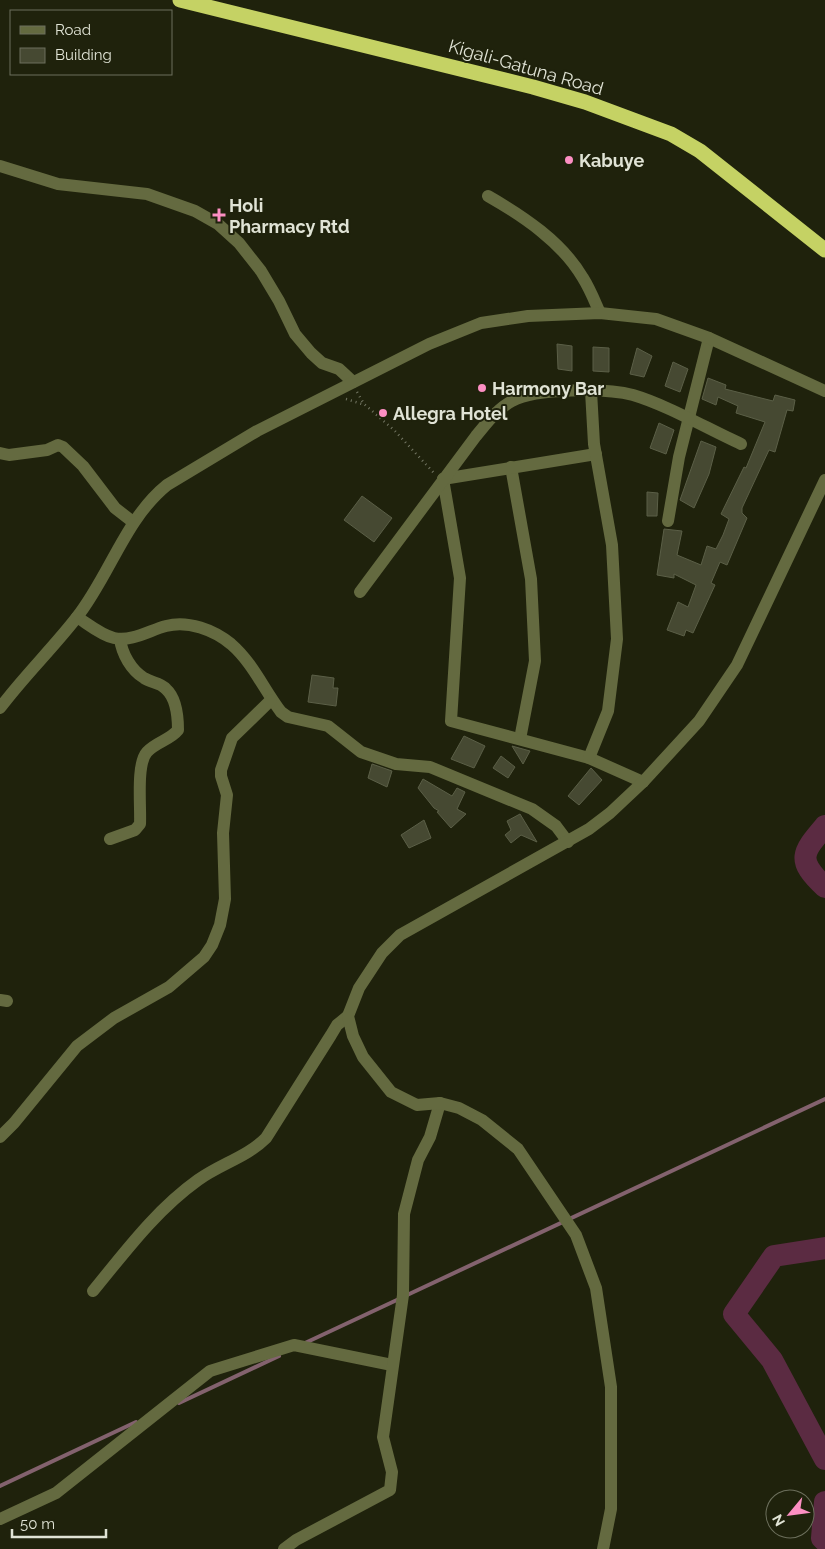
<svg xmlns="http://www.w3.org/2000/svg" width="825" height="1549" font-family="Raleway,sans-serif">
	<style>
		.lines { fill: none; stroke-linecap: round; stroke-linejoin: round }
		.stream { stroke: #83626e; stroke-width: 4 }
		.river { stroke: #5b2b42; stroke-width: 22 }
		.building { fill: #464932; stroke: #5b5f47 }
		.path { stroke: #757865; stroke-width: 2.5; stroke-dasharray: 1 4; stroke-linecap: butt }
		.minor { stroke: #646a40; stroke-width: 12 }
		.highway { stroke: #c5d264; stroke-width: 15 }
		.poi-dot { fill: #fc8fc3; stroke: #1f220c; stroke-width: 2 }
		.labels { text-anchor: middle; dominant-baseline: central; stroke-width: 4; stroke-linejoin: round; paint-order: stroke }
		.street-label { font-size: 18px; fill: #e0e3d5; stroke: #1f220c }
		.poi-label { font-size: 18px; font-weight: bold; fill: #e0e3d5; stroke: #1f220c; text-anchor: start }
	</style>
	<rect width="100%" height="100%" fill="#1f220c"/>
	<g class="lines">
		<!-- stream -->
		<g class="stream">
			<path d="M405,1296l420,-197"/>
			<path d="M305,1343l94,-44"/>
			<path d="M179,1403l100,-47"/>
			<path d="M0,1486l136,-64"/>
		</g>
		<!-- river -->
		<g class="river">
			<path d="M825,826c-23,27 -29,34 0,61"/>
			<path d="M825,1248l-51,8 -40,58 38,46 53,99"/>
			<path d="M825,1502l-3,36 3,3"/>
		</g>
	</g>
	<!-- building -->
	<g class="building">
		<path d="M557,344l15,2v25l-14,-2z"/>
		<path d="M593,347l16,1v24l-16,-1z"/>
		<path d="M637,348l15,8 -8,21 -14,-3z"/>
		<path d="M673,362l15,7 -8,23 -15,-6z"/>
		<path d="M708,378l18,7 -1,4 48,12 2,-6 20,5 -2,11 -6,-1 -12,42 -6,-2 -27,58v5l5,5 -20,47 -7,-3 -9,21 4,2 -22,48 -7,-3 -2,6 -17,-6 11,-28 10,5 8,-22 -22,-11v4l-17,-3 7,-46 18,2 -5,24 24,10 6,-19 9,3 7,-14 6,-16 -8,-5 23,-47 2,1 19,-46 -29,-9 2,-7 -20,-9 -2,8 -14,-6z"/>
		<path d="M659,423l15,7 -8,24 -16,-6z"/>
		<path d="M701,441l15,6 -7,27 -15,34 -14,-8z"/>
		<path d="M647,492l11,1 -1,23h-10z"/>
		<path d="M362,496l30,22 -18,24 -30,-22z"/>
		<path d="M312,675l22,3 -1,10h5l-2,18 -28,-4z"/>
		<path d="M464,736l21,10 -11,22 -23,-9z"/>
		<path d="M512,746l18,5 -7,13z"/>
		<path d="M501,756l14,11 -7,11 -15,-10z"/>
		<path d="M372,764l20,7 -5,16 -19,-9z"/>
		<path d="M591,768l11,12 -23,25 -11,-9z"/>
		<path d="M423,779l29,17 5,-8 8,4 -8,17 9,5 -15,14 -14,-16 2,-1 -5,-3 -16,-20z"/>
		<path d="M520,814l17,28 -16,-7 -10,8 -6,-8 6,-5 -4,-9z"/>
		<path d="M424,820l7,18 -22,10 -8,-13z"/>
	</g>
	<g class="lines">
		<!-- path -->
		<g class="path">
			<path d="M357,392l7,12 30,26 40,43"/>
			<path d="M346,399l16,5"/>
		</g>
		<!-- minor -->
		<g class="minor">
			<path d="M0,166l58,18 89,10 48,17 23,13 21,19 22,28 18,30 16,33 16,19 11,10 17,6 14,13"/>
			<path d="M488,196c35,20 74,46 95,82 7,11 12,24 17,35"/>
			<path d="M0,453l9,2 38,-5 11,-5 5,2 20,19 32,42 18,14"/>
			<path d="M511,467l20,112 4,82 -15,78"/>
			<path d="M443,479l17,99 -9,143 138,37 54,24"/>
			<path d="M443,479l153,-25"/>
			<path d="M668,521l11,-64 30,-119"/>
			<path d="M360,592l116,-156c11,-13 21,-27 36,-35 23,-13 95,-13 121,-6 34,10 75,34 108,49"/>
			<path d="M77,617c11,7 24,18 37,21 18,4 36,-8 52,-12 22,-6 48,4 65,18 22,19 33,46 50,68l7,5 40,9 33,26 35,12 34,3 102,42 24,17 12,16"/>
			<path d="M0,708c24,-32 53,-60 77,-91 33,-42 48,-98 90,-132l90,-54 172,-87 52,-21 47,-7 72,-3 56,6 53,19 116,53"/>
			<path d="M589,758l19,-47 9,-72 -5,-94 -18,-101 -3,-53"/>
			<path d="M110,839l25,-9 5,-6c1,-17 -4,-60 7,-72 9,-10 23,-12 31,-22 0,-14 -2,-32 -12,-41 -6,-7 -15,-6 -22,-11 -13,-8 -22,-24 -24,-39"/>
			<path d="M0,1000l7,1"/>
			<path d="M0,1137l14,-14 63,-77 37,-28 55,-31 35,-30 8,-12 8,-20 5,-26 -2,-66 4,-38 -6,-19v-6l11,-32 39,-38"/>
			<path d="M93,1291c32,-39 63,-81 105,-111 22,-16 49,-23 68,-42l65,-103 6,-10 11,-9"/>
			<path d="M0,1519l56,-26 154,-122 84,-26 98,20"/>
			<path d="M284,1549l12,-9 94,-50 2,-18 -9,-35 20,-142 1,-81 14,-54 12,-23 10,-34"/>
			<path d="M603,1549l8,-40v-122l-15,-99 -20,-53 -58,-86 -36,-29 -23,-12 -19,-5 -23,2 -26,-13 -28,-35 -10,-21 -5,-20 11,-28 23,-35 18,-18 189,-106 21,-16 33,-31 56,-61 38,-56 88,-185"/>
		</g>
		<!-- highway -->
		<path class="highway" d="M180,0l353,87 52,15 86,32 29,17 125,99"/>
	</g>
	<!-- markers -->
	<g class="poi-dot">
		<circle cx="569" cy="160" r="5"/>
		<path d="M216.5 207.5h5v5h5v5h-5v5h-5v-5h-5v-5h5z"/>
		<circle cx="482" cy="388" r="5"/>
		<circle cx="383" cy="413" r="5"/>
	</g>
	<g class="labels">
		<!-- street labels -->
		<g class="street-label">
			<text transform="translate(526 67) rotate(16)">Kigali-Gatuna Road</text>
		</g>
		<!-- poi labels -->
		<g class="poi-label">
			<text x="579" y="160">Kabuye</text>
			<text x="229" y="205">Holi<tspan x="229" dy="21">Pharmacy Rtd</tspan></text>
			<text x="492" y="388">Harmony Bar</text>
			<text x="393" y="413">Allegra Hotel</text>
		</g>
	</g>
	<!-- legend -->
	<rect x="10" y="10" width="162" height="65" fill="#1f220c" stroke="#6c6f5c"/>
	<rect x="20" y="26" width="25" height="8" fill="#646a40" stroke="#6c6f5c"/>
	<text x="55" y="35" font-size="15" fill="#e0e3d5">Road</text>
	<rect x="20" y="48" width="25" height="15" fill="#464932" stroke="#6c6f5c"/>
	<text x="55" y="60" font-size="15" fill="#e0e3d5">Building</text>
	<!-- north arrow -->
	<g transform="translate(790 1514) rotate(241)"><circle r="24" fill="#1f220c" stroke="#6c6f5c"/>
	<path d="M0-4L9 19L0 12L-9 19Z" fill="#fc8fc3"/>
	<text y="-8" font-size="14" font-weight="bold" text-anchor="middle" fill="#e0e3d5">N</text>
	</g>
	<!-- scale -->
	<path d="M12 1529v8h94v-8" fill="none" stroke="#e0e3d5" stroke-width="2.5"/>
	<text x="20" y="1529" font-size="15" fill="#e0e3d5" stroke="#1f220c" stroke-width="4" paint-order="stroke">50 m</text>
</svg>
